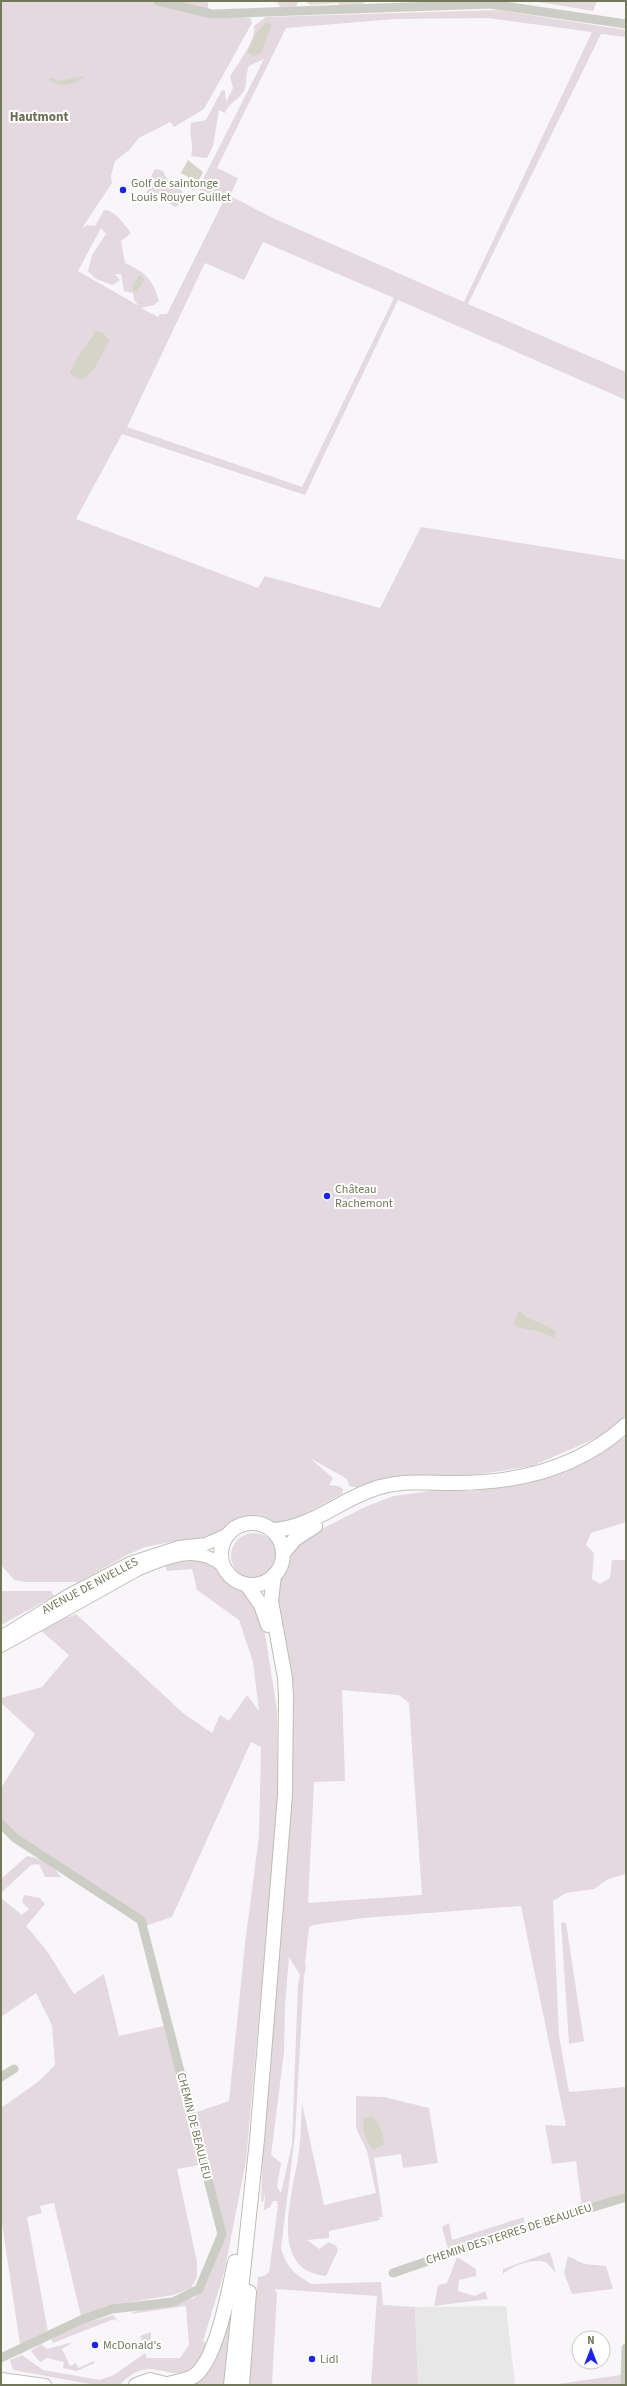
<svg xmlns="http://www.w3.org/2000/svg" width="627" height="2386" font-family="'Source Sans 3',sans-serif">
	<style>
		.built { fill: #e8e7e7 }
		.green { fill: #e3d9df; fill-rule: evenodd }
		.water { fill: #d4d4c7 }
		.lines { fill: none; stroke-linecap: round; stroke-linejoin: round }
		.secondary-casing { stroke: #bfc1b5; stroke-width: 14 }
		.primary-casing { stroke: #bec0b6; stroke-width: 16 }
		.trunk-casing { stroke: #bbbdb4; stroke-width: 16 }
		.minor { stroke: #cccec6; stroke-width: 9 }
		.secondary { stroke: #fff; stroke-width: 12 }
		.primary { stroke: #fff; stroke-width: 14 }
		.trunk { stroke: #fff; stroke-width: 14 }
		.poi-dot { fill: #1a23f4; stroke: #fff; stroke-width: 1.5 }
		.labels { text-anchor: middle; dominant-baseline: central; stroke-width: 4; stroke-linejoin: round; paint-order: stroke }
		.poi-label { font-size: 12px; fill: #727858; stroke: #fff; text-anchor: start }
		.street-label { font-size: 12px; fill: #727858; stroke: #fff }
		.neighbourhood-label { font-size: 13px; font-weight: bold; fill: #6a6e53; stroke: #fff }
	</style>
	<rect width="100%" height="100%" fill="#f8f6f9"/>
	<!-- built -->
	<path class="built" d="M506,2306l9,79h-97l-3,-78z"/>
	<!-- green -->
	<g class="green">
		<path d="M1,1h207v12l42,5 2,5 -48,86 -30,18 -4,-5 -31,16 -10,12 -14,11 -4,15 1,7 -30,45 5,-3 8,1 9,-16c10,-1 21,15 27,23l-10,8 4,22c21,10 27,15 34,38l-5,4 -13,3 17,9 2,-3h7l56,-112 -25,-13 66,-130 -15,7c-4,9 -2,20 -5,25 -6,10 -14,10 -19,22l-6,-3 -6,36 -6,12 -16,-2c4,-13 -3,-19 0,-33l15,-3 16,-30 3,1 1,11 7,-14 -3,-11c7,-13 27,-37 24,-51l12,-9 233,-7 127,20v7l-25,-3 -133,270 158,68v28l-228,-100 -93,195 -183,-61 -46,85 182,69 7,-12 115,32 41,-81 205,33v855l-20,19 -74,32 -58,9 -67,1 -47,12 -11,-2 -2,-7 -37,-21 23,20 -4,7 9,1 5,3 -1,5 -53,28 -9,3 -28,-7 -12,2 -31,18 -33,3 -31,6 -18,8 -48,27h-54l-11,-2 -13,-15zM487,18l105,14 -128,270 -189,-83 -45,-23 8,-18 -21,-10 69,-140 109,-9zM101,228l5,6 -14,21 -4,16 8,8 17,6 7,-5 -5,-6h6l3,17 9,2 1,7 5,6 -61,-35zM263,242l131,56 -92,189 -175,-60 78,-164 39,17z"/>
		<path d="M278,1h20l-2,6 -14,1 -5,-5z"/>
		<path d="M366,1l-5,5 -19,1 -4,-4 -27,2 -5,-3z"/>
		<path d="M533,1h64l-4,10z"/>
		<path d="M155,169l8,2 4,8 11,6 7,12 -3,7 -7,3 -11,-7 -12,1 -7,-5c5,-9 4,-18 10,-27z"/>
		<path d="M626,1438v84l-35,11 -5,12 8,8 -2,26 8,5 10,-6 2,-18h14v314l-18,5 -14,10 -28,4 -13,8 6,135 10,56 57,-5v105l-44,15 -6,-46 -24,3 -7,-39 21,1 -45,-220 -157,12 -51,7 -4,3 -4,35 1,4 -2,9 -9,159 -14,113c6,20 13,26 31,36l69,-2 2,23 32,2 3,78h-47l6,-89 -102,-7 2,4 -5,92h-23l9,-108 6,-1 5,-4 9,-67 -1,-4h-4l-3,6 -6,3 1,-17 -2,9 -2,-1 3,-87 29,-356 -1,-57 -15,-91 -1,-23 10,-18 4,-14 16,-18 61,-31 27,-10 43,-6 35,1zM342,1690l57,5 10,8 13,192 -114,8 6,-121 31,-1zM289,1957l11,18 -2,9 -6,160 -11,49 -4,-6 4,-24 -10,-8 13,-103 1,-47z"/>
		<circle cx="254" cy="1556" r="23"/>
		<path d="M198,1557l21,12 6,9 7,7 14,7 17,29 14,89 1,92 -32,359 -22,112 -21,68 3,2 -4,16 -17,15c-31,-1 -38,-16 -66,11h-24l-82,-15 -3,-10 12,-5 21,15 57,10 14,-5 31,-22 2,5h33l9,-13 -3,-39 -56,8 8,-4 56,-12 7,-8 24,-60 -25,-65 -23,4 20,93v15l-6,11 -18,7 -66,11 -26,10 -27,-113 -14,3 2,7 -15,4 21,115 -28,12 -19,-127v-109l37,-26 17,-17 -3,-40 -16,-32 -35,24v-119l21,17 7,-6 -7,-7 2,-7 16,3 5,6 -19,22 21,25 27,43 30,-20 15,62 49,-11 23,89 38,-13 16,-157 14,-108 2,-89 -10,-5 -79,175 -30,10 -141,-103v-36l34,-54 -34,-31v-5l41,-11 27,-32 -30,-26 20,-13 10,1 7,-3 107,99 29,20 8,-18 9,6 18,-26 12,16 -6,-49 -14,-42 -42,-30 -5,-21 -25,2 -2,-6 -3,-2z"/>
		<path d="M1,1591h50l3,5 -53,29z"/>
		<path d="M27,1856c16,3 25,8 34,21h-16l-6,-13 -8,1 -30,28v-16l1,1z"/>
		<path d="M561,1922l5,1 18,118 -15,3z"/>
		<path d="M356,2096l28,1 45,11 9,55 -35,5 -2,-14 -27,4 9,59h-4l1,3 -51,11v7l-22,2 12,9 10,-7 7,4 2,4 -12,26c-58,-5 -34,-80 -28,-118 3,-18 3,-36 4,-55l22,102 52,-12 -9,-42 -11,-23z"/>
		<path d="M524,2217v8l-76,24 -6,-22 7,-4 3,17z"/>
		<path d="M550,2252l6,21c-3,-3 -6,-7 -9,-10 -10,-7 -36,3 -44,11v-5z"/>
		<path d="M568,2256l16,8 22,2 7,23 -41,5 -8,-21z"/>
		<path d="M457,2257l19,12v7l-17,4 -1,11 17,5 10,-5 3,8 -54,7 4,-21 9,-2z"/>
		<path d="M237,2265l-10,120h-48l18,-8z"/>
		<path d="M113,2315l6,7 -5,-3 -61,24 -2,-4 31,-15z"/>
		<path d="M151,2332v15h-6l-5,-11z"/>
		<path d="M73,2342l-11,7 8,17 6,-3 2,5 16,-7 1,2 -18,8 -14,-3 1,-6 -17,-4 -7,4 -9,-11 10,-7 6,5z"/>
		<path d="M621,2375v10h-70z"/>
	</g>
	<!-- water -->
	<g class="water">
		<path d="M265,23l7,1 -11,29 -7,3 -7,-4 9,-18z"/>
		<path d="M85,76c-10,9 -24,12 -36,4l3,-2 7,3z"/>
		<path d="M188,160l15,12 -9,18 -4,-2 -2,-11 -7,-4z"/>
		<path d="M139,276h3l2,4 -7,12 -4,-2v-4z"/>
		<path d="M96,331l8,3 5,7 -15,28 -11,10 -8,-1 -5,-5 7,-15z"/>
		<path d="M519,1311c11,10 25,12 37,21l-2,6 -16,-7 -22,-4 -2,-4z"/>
		<path d="M373,2117c6,5 11,19 11,27l-7,4 -5,1c-6,-8 -11,-22 -8,-31z"/>
	</g>
	<g class="lines">
		<!-- secondary casing -->
		<g class="secondary-casing">
			<g id="secondary">
				<path d="M1,1637l66,-41 63,-33 49,-16 27,-3 23,-10"/>
				<path d="M1,1646l138,-77c29,-12 58,-25 84,-3"/>
				<path d="M1,2379l44,6"/>
			</g>
		</g>
		<!-- primary casing -->
		<g class="primary-casing">
			<g id="primary">
				<circle cx="252" cy="1554" r="31"/>
				<path d="M272,1530c39,-1 71,-33 108,-43 26,-7 50,-4 75,-4 63,0 123,-14 171,-58"/>
				<path d="M283,1553l12,-14 20,-13"/>
				<path d="M136,2385l14,-5 19,5"/>
			</g>
		</g>
		<!-- trunk casing -->
		<g class="trunk-casing">
			<g id="trunk">
				<path d="M247,1585l14,20 7,20"/>
				<path d="M168,2384c9,-3 19,-3 26,-8 23,-16 35,-87 41,-114"/>
				<path d="M231,2385l26,-245 28,-345 1,-99 -1,-18 -14,-77 3,-26"/>
				<path d="M242,2385l7,-93"/>
			</g>
		</g>
		<!-- minor -->
		<g class="minor">
			<path d="M158,1l54,13 278,-10 136,20"/>
			<path d="M1,1824l14,14 126,82 81,314 -23,55 -26,13 -61,7 -31,11 -80,38"/>
			<path d="M1,2077l13,-8"/>
			<path d="M393,2273l113,-39 120,-37"/>
			<path d="M625,2385l1,-37"/>
		</g>
		<!-- secondary -->
		<use href="#secondary" class="secondary"/>
		<!-- primary -->
		<use href="#primary" class="primary"/>
		<!-- trunk -->
		<use href="#trunk" class="trunk"/>
	</g>
	<!-- markers -->
	<g class="poi-dot">
		<circle cx="123" cy="190" r="4"/>
		<circle cx="327" cy="1196" r="4"/>
		<circle cx="95" cy="2345" r="4"/>
		<circle cx="312" cy="2359" r="4"/>
	</g>
	<g class="labels">
		<!-- poi labels -->
		<g class="poi-label">
			<text x="131" y="183">Golf de saintonge<tspan x="131" dy="14">Louis Rouyer Guillet</tspan></text>
			<text x="335" y="1189">Château<tspan x="335" dy="14">Rachemont</tspan></text>
			<text x="103" y="2345">McDonald's</text>
			<text x="320" y="2359">Lidl</text>
		</g>
		<!-- street labels -->
		<g class="street-label">
			<text transform="translate(90 1586) rotate(-28)">AVENUE DE NIVELLES</text>
			<text transform="translate(194 2126) rotate(76)">CHEMIN DE BEAULIEU</text>
			<text transform="translate(509 2234) rotate(-18)">CHEMIN DES TERRES DE BEAULIEU</text>
		</g>
		<!-- neighbourhood labels -->
		<g class="neighbourhood-label">
			<text x="39" y="117">Hautmont</text>
		</g>
	</g>
	<!-- border -->
	<rect width="627" height="2386" fill="none" stroke="#727858" stroke-width="4"/>
	<!-- north arrow -->
	<g transform="translate(591 2350)"><circle r="19" fill="#ffffff" stroke="#c7c9bc"/>
	<path d="M0-3L7 15L0 10L-7 15Z" fill="#1a23f4"/>
	<text y="-6" font-size="11" font-weight="bold" text-anchor="middle" fill="#727858">N</text>
	</g>
</svg>
